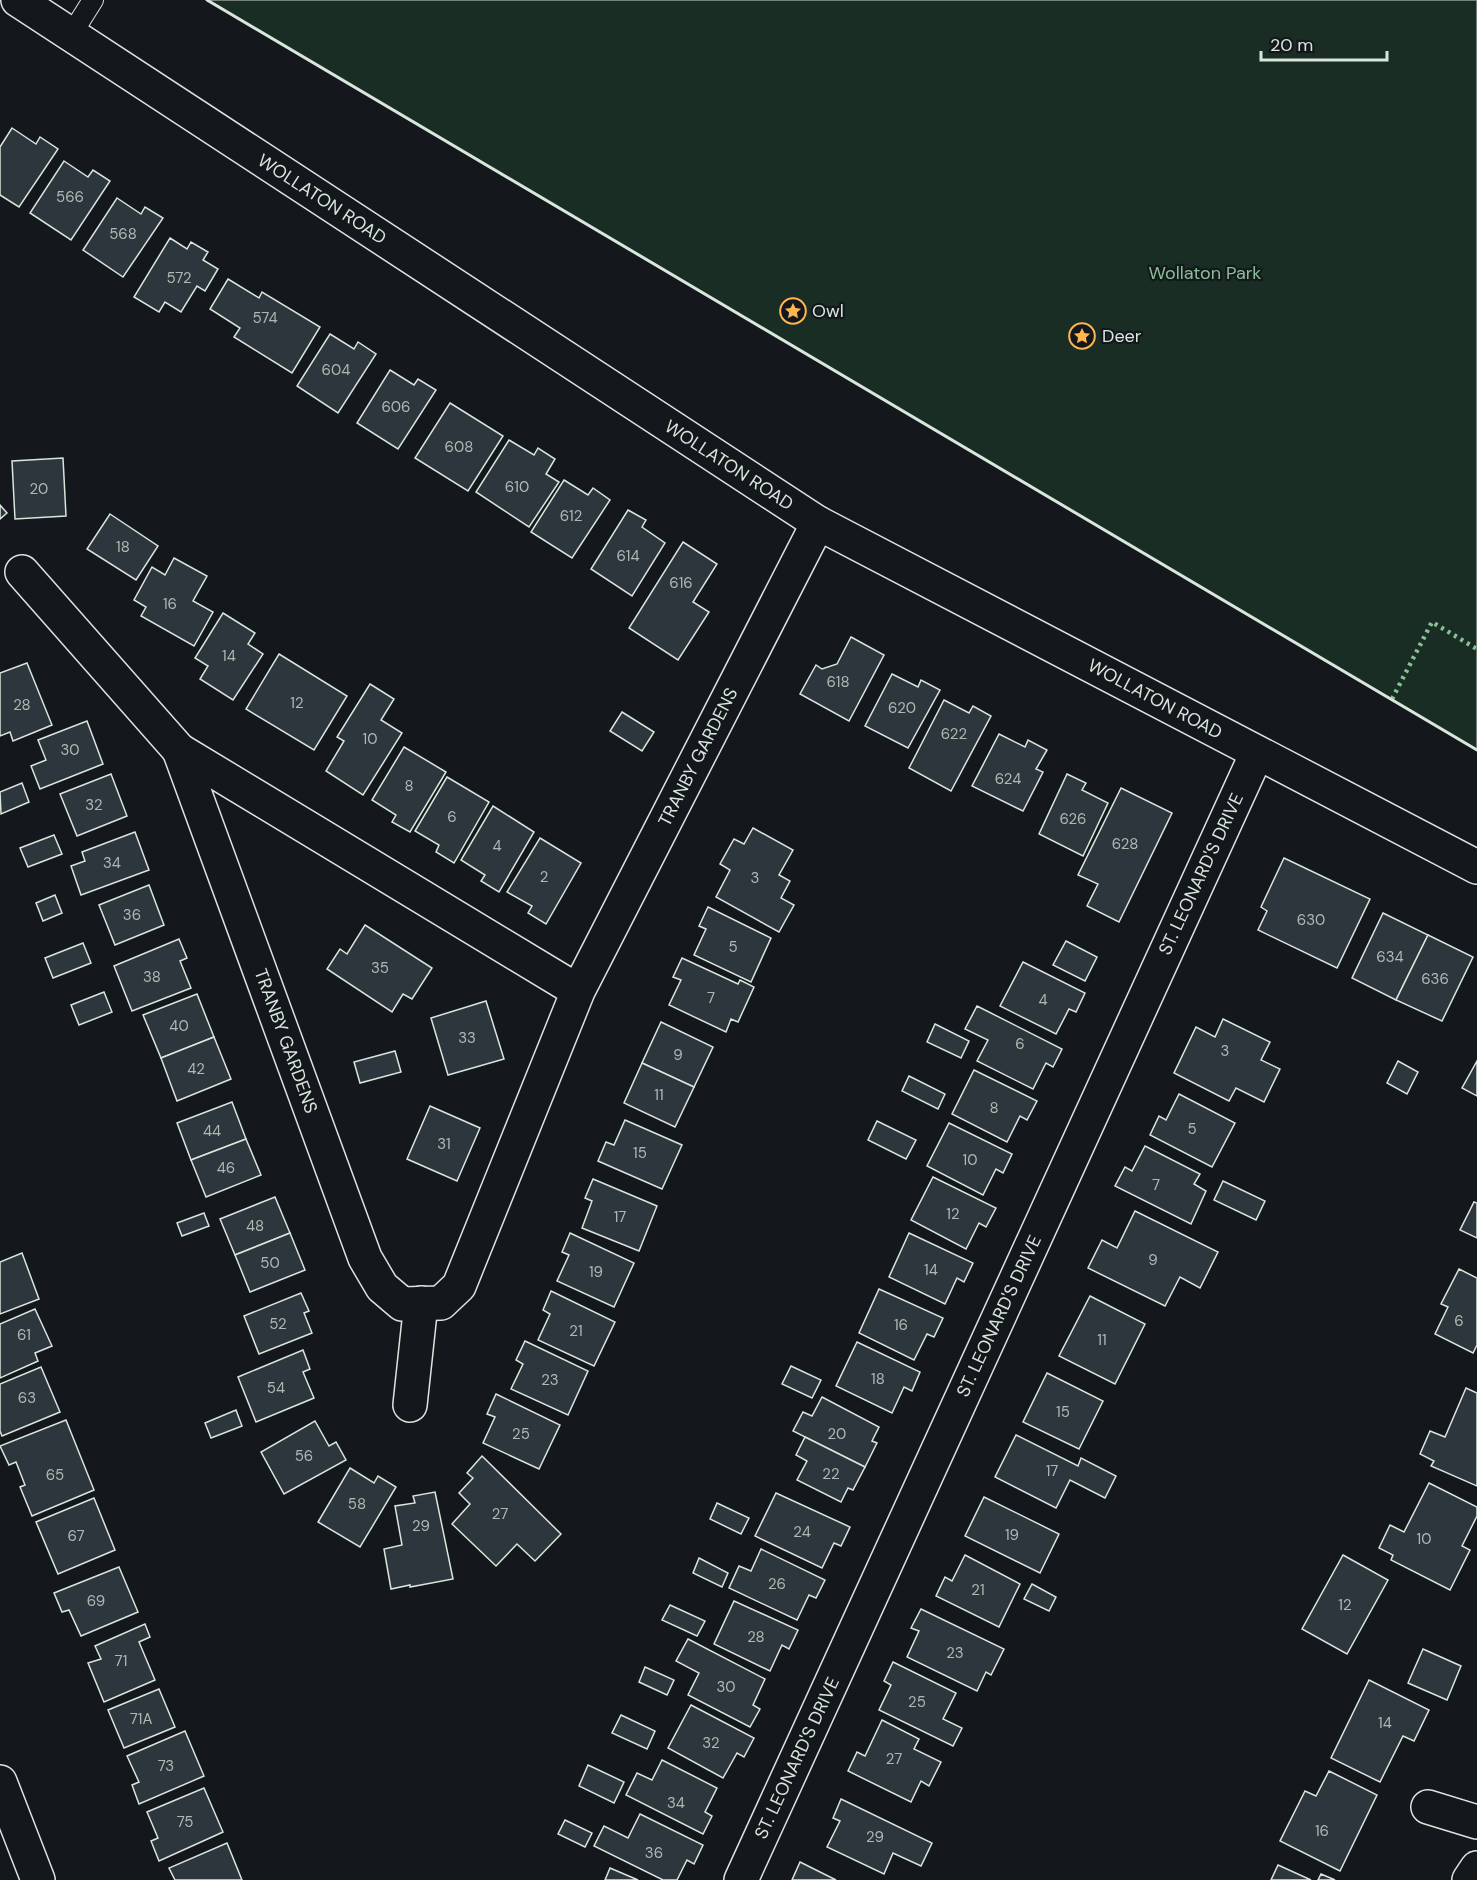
<svg xmlns="http://www.w3.org/2000/svg" width="1477" height="1880" font-family="'DM Sans',sans-serif">
	<style>
		.green { fill: #1a2d24; stroke: #939e99; stroke-width: 1.5 }
		.building { fill: #2c363c; stroke: #d8e6dc; stroke-width: 1.5 }
		.lines { fill: none; stroke-linecap: round; stroke-linejoin: round }
		.lane-casing { stroke: #d8e6dc; stroke-width: 22 }
		.street-casing { stroke: #d8e6dc; stroke-width: 36 }
		.secondary-casing { stroke: #d8e6dc; stroke-width: 36 }
		.primary-casing { stroke: #d8e6dc; stroke-width: 36 }
		.lane { stroke: #14181c; stroke-width: 20 }
		.street { stroke: #14181c; stroke-width: 33 }
		.secondary { stroke: #14181c; stroke-width: 33 }
		.primary { stroke: #14181c; stroke-width: 33 }
		.hedge { stroke: #8ac095; stroke-width: 4.5; stroke-dasharray: 3 4.5; stroke-linecap: butt }
		.wall { stroke: #d8e6dc; stroke-width: 3 }
		.labels { text-anchor: middle; dominant-baseline: central; stroke-width: 4.5; stroke-linejoin: round; paint-order: stroke }
		.number-label { font-size: 15px; fill: #adbab4 }
		.street-label { font-size: 18px; fill: #d8e6dc; stroke: #14181c }
		.park-label { font-size: 18px; fill: #8ac095; stroke: #14181c }
		.poi-label { font-size: 18px; fill: #d8e6dc; stroke: #14181c; text-anchor: start }
	</style>
	<rect width="100%" height="100%" fill="#14181c"/>
	<!-- green -->
	<path class="green" d="M207,0h1270v750z"/>
	<!-- building -->
	<g class="building">
		<path d="M12,128l24,16 4,-7 18,12 -39,58 -19,-12v-48z"/>
		<path d="M64,161l24,16 5,-7 17,11 -39,59 -41,-27z"/>
		<path d="M117,198l24,16 4,-7 18,11 -40,59 -40,-27z"/>
		<path d="M170,238l17,11 4,-7 17,10 -5,8 15,9 -13,22 -8,-5 -16,26 -16,-10 -6,10 -25,-15z"/>
		<path d="M228,279l31,19 3,-6 58,35 -28,46 -58,-36 6,-9 -30,-19z"/>
		<path d="M330,334l24,15 4,-7 18,12 -38,59 -41,-27z"/>
		<path d="M390,370l24,15 4,-6 18,11 -38,59 -41,-26z"/>
		<path d="M450,403l53,33 -35,55 -53,-33z"/>
		<path d="M509,440l25,15 4,-7 17,11 -9,15 13,8 -30,45 -53,-35z"/>
		<path d="M63,458l3,58 -51,3 -3,-58z"/>
		<path d="M564,480l24,15 5,-7 17,12 -38,58 -41,-26z"/>
		<path d="M0,505l7,8 -7,6z"/>
		<path d="M628,510l18,10 -4,7 23,16 -33,53 -41,-27z"/>
		<path d="M110,514l48,32 -22,34 -49,-31z"/>
		<path d="M683,542l34,22 -24,38 16,10 -31,48 -49,-32z"/>
		<path d="M174,558l33,18 -14,25 20,11 -19,34 -53,-30 5,-9 -12,-7 18,-33 13,8z"/>
		<path d="M223,613l32,20 -7,11 15,10 -30,46 -33,-21 8,-13 -13,-8z"/>
		<path d="M851,637l33,18 -35,66 -49,-27 16,-29 6,4 15,-5z"/>
		<path d="M279,654l68,42 -33,54 -68,-41z"/>
		<path d="M27,663l25,62 -39,16 -3,-9 -10,4v-63z"/>
		<path d="M892,674l26,13 3,-7 19,10 -32,58 -43,-22z"/>
		<path d="M370,684l24,15 -13,21 21,13 -39,62 -37,-24 18,-30 -7,-4z"/>
		<path d="M944,700l25,13 4,-7 18,10 -40,75 -42,-23z"/>
		<path d="M622,712l32,20 -12,19 -32,-20z"/>
		<path d="M87,721l16,43 -63,25 -9,-23 15,-6 -8,-20z"/>
		<path d="M999,734l26,13 3,-7 19,10 -11,19 7,3 -20,39 -51,-25z"/>
		<path d="M404,747l42,25 -36,60 -18,-10 4,-7 -24,-15z"/>
		<path d="M111,774l16,42 -50,20 -17,-42z"/>
		<path d="M1067,774l19,9 -4,7 26,13 -25,53 -44,-22z"/>
		<path d="M447,777l42,25 -35,61 -18,-11 3,-7 -24,-14z"/>
		<path d="M22,783l7,19 -28,12 -1,-22z"/>
		<path d="M1121,788l51,25 -53,109 -32,-16 11,-22 -20,-9z"/>
		<path d="M493,806l41,26 -35,60 -18,-11 4,-6 -24,-15z"/>
		<path d="M753,828l40,22 -14,25 11,6 -9,17 13,7 -15,27 -63,-35 14,-27 -10,-6 14,-25 10,5z"/>
		<path d="M135,832l14,38 -68,25 -10,-29 14,-5 -3,-9z"/>
		<path d="M54,835l8,19 -34,13 -8,-19z"/>
		<path d="M540,838l41,25 -35,61 -18,-11 4,-7 -25,-14z"/>
		<path d="M1284,858l86,41 -33,69 -79,-38 9,-19 -6,-4z"/>
		<path d="M149,885l15,40 -49,20 -16,-40z"/>
		<path d="M55,895l7,18 -19,8 -7,-18z"/>
		<path d="M708,907l63,31 -20,44 -57,-27 12,-26 -7,-3z"/>
		<path d="M1383,913l45,22 -32,65 -44,-22z"/>
		<path d="M365,925l67,43 -20,31 -9,-5 -11,18 -65,-43 13,-20 7,5z"/>
		<path d="M1428,935l45,22 -31,64 -46,-21z"/>
		<path d="M179,939l8,19 -7,3 11,27 -59,23 -18,-45z"/>
		<path d="M1066,941l31,16 -12,24 -32,-16z"/>
		<path d="M83,943l8,20 -38,15 -8,-20z"/>
		<path d="M682,958l56,26 2,-4 14,7 -16,35 -7,-3 -5,13 -57,-27 12,-25 -8,-3z"/>
		<path d="M1023,962l62,31 -9,19 -7,-3 -13,25 -56,-28z"/>
		<path d="M104,992l8,20 -33,13 -8,-20z"/>
		<path d="M197,994l17,43 -53,21 -18,-43z"/>
		<path d="M486,1001l18,58 -56,16 -17,-57z"/>
		<path d="M977,1006l85,43 -9,18 -7,-4 -13,26 -56,-28 11,-21 -23,-11z"/>
		<path d="M1223,1019l47,23 -9,18 19,9 -16,33 -28,-14 -7,13 -55,-28 22,-46 19,10z"/>
		<path d="M661,1022l52,25 -19,40 -52,-24z"/>
		<path d="M935,1024l34,17 -8,17 -34,-16z"/>
		<path d="M214,1037l17,42 -54,22 -16,-43z"/>
		<path d="M395,1051l6,21 -41,11 -6,-21z"/>
		<path d="M1398,1061l20,11 -11,22 -20,-11z"/>
		<path d="M1477,1061v35l-15,-8z"/>
		<path d="M642,1063l52,24 -19,40 -51,-24z"/>
		<path d="M974,1070l63,31 -10,19 -7,-4 -13,26 -55,-28z"/>
		<path d="M909,1076l36,18 -7,15 -36,-18z"/>
		<path d="M1179,1094l56,29 -23,44 -62,-32 9,-19 7,4z"/>
		<path d="M232,1102l14,37 -55,21 -14,-37z"/>
		<path d="M430,1106l50,22 -23,53 -50,-22z"/>
		<path d="M625,1120l57,25 -20,44 -64,-28 8,-19 8,3z"/>
		<path d="M877,1121l39,19 -10,19 -38,-19z"/>
		<path d="M949,1123l63,31 -9,19 -7,-4 -13,26 -56,-29z"/>
		<path d="M246,1139l15,36 -55,22 -15,-37z"/>
		<path d="M1145,1146l55,28 -6,10 12,7 -15,33 -76,-38 10,-19 7,4z"/>
		<path d="M933,1177l63,31 -10,19 -7,-4 -13,26 -55,-29z"/>
		<path d="M593,1179l64,27 -18,45 -57,-23 10,-27 -7,-3z"/>
		<path d="M1223,1181l42,20 -9,19 -42,-20z"/>
		<path d="M275,1197l15,36 -55,22 -15,-36z"/>
		<path d="M1474,1202l3,1v35l-17,-8z"/>
		<path d="M1135,1211l83,41 -18,36 -20,-11 -15,29 -77,-38 14,-28 15,8z"/>
		<path d="M204,1213l5,13 -27,10 -5,-13z"/>
		<path d="M290,1233l15,37 -55,22 -15,-37z"/>
		<path d="M570,1233l64,30 -20,44 -57,-26 12,-26 -7,-3z"/>
		<path d="M909,1233l64,30 -9,19 -7,-4 -12,26 -56,-27z"/>
		<path d="M22,1253l17,46 -39,15v-52z"/>
		<path d="M1459,1269l18,9v67l-4,8 -38,-19 13,-27 -7,-3z"/>
		<path d="M879,1289l64,29 -9,19 -7,-3 -13,26 -55,-27z"/>
		<path d="M551,1291l64,31 -21,44 -56,-26 12,-26 -7,-4z"/>
		<path d="M301,1293l8,18 -5,2 8,20 -53,21 -15,-38z"/>
		<path d="M1090,1296l55,28 -30,60 -56,-28z"/>
		<path d="M35,1309l17,37 -17,7 3,8 -38,17v-54z"/>
		<path d="M525,1341l63,30 -20,44 -57,-26 12,-25 -7,-4z"/>
		<path d="M857,1342l63,30 -8,19 -8,-4 -12,26 -56,-27z"/>
		<path d="M303,1350l7,19 -7,3 11,26 -58,24 -18,-45z"/>
		<path d="M791,1366l30,14 -9,18 -30,-14z"/>
		<path d="M41,1367l19,45 -58,24 -2,-5v-47z"/>
		<path d="M1047,1373l56,28 -24,48 -56,-27z"/>
		<path d="M1466,1388l11,5v93l-46,-20 3,-5 -14,-7 10,-23 15,6z"/>
		<path d="M496,1394l64,31 -21,44 -56,-26 12,-26 -8,-3z"/>
		<path d="M822,1397l57,30 -7,14 5,2 -12,24 -72,-36 10,-19 9,4z"/>
		<path d="M236,1410l6,16 -31,12 -6,-15z"/>
		<path d="M66,1420l28,70 -62,26 -12,-29 5,-2 -9,-23 -7,3 -9,-19z"/>
		<path d="M315,1421l14,25 7,-4 10,18 -62,34 -23,-42z"/>
		<path d="M1016,1435l62,31 3,-8 35,18 -11,22 -35,-18 -14,28 -61,-31z"/>
		<path d="M805,1437l60,30 -12,23 -5,-2 -7,14 -44,-22 10,-19 -11,-6z"/>
		<path d="M482,1456l79,78 -26,27 -18,-17 -21,22 -44,-42 18,-20 -11,-11 14,-15 -6,-5z"/>
		<path d="M350,1468l24,15 4,-7 18,11 -36,60 -42,-25z"/>
		<path d="M1429,1483l48,24v9l-15,30 8,4 -20,40 -59,-30 2,-5 -14,-7 11,-23 14,7z"/>
		<path d="M435,1492l18,87 -43,8v-2l-19,4 -7,-40 18,-4 -7,-39 20,-3 -2,-7z"/>
		<path d="M776,1493l74,34 -9,19 -7,-3 -12,25 -67,-32z"/>
		<path d="M984,1497l75,37 -19,39 -75,-37z"/>
		<path d="M94,1498l21,52 -57,24 -22,-52z"/>
		<path d="M717,1503l32,15 -8,16 -31,-15z"/>
		<path d="M761,1549l64,31 -9,18 -7,-3 -12,25 -68,-32 10,-22 12,5z"/>
		<path d="M965,1555l55,29 -21,43 -63,-31 9,-19 7,4z"/>
		<path d="M1343,1555l45,25 -41,74 -45,-25z"/>
		<path d="M699,1558l29,15 -6,14 -29,-14z"/>
		<path d="M119,1567l19,45 -57,24 -12,-26 -7,2 -8,-19z"/>
		<path d="M1032,1584l24,13 -7,14 -25,-12z"/>
		<path d="M734,1601l64,29 -9,19 -7,-4 -12,26 -56,-27z"/>
		<path d="M670,1605l35,16 -8,15 -35,-16z"/>
		<path d="M921,1609l83,40 -13,26 -5,-3 -9,19 -70,-34 12,-26 -8,-3z"/>
		<path d="M145,1624l5,13 -11,5 16,38 -51,22 -16,-39 13,-4 -6,-13z"/>
		<path d="M688,1639l77,40 -12,26 7,4 -10,18 -62,-32 11,-22 -23,-12z"/>
		<path d="M1423,1649l38,17 -14,34 -39,-17z"/>
		<path d="M893,1662l63,31 -13,26 19,9 -9,18 -74,-36 12,-25 -7,-4z"/>
		<path d="M645,1667l29,13 -7,15 -28,-13z"/>
		<path d="M1369,1680l60,30 -15,31 -11,-5 -23,46 -49,-24z"/>
		<path d="M159,1689l16,38 -51,21 -16,-38z"/>
		<path d="M691,1705l63,33 -10,19 -7,-4 -14,25 -55,-30z"/>
		<path d="M621,1715l34,16 -8,18 -35,-16z"/>
		<path d="M882,1720l37,19 -5,10 27,13 -12,24 -8,-5 -10,21 -63,-31 9,-19 8,4z"/>
		<path d="M185,1731l19,45 -65,28 -7,-19 7,-3 -12,-26z"/>
		<path d="M662,1760l55,28 -12,24 7,4 -9,18 -77,-39 11,-22 15,7z"/>
		<path d="M588,1765l36,17 -10,21 -35,-17z"/>
		<path d="M1329,1771l48,24 -37,76 -60,-30 25,-50 11,5z"/>
		<path d="M204,1788l19,44 -64,29 -8,-20 7,-3 -11,-26z"/>
		<path d="M841,1799l91,44 -11,23 -28,-13 -9,21 -57,-27 13,-26 -7,-3z"/>
		<path d="M640,1814l63,31 -9,19 -7,-4 -10,20h-14l-69,-34 10,-20 24,12z"/>
		<path d="M565,1820l27,13 -7,14 -27,-13z"/>
		<path d="M227,1843l15,37h-67l-6,-12z"/>
		<path d="M800,1862l36,18h-44z"/>
		<path d="M1278,1865l33,15h-40z"/>
		<path d="M610,1868l28,12h-33z"/>
		<path d="M1321,1874l14,6h-17z"/>
	</g>
	<g class="lines">
		<!-- lane casing -->
		<g class="lane-casing">
			<path id="lane" d="M71,35l22,-35"/>
		</g>
		<!-- street casing -->
		<g class="street-casing">
			<g id="street">
				<path d="M22,572l157,178"/>
				<path d="M578,991l-399,-241 186,508 17,29 20,17 39,-1 18,-17 119,-295 240,-468"/>
				<path d="M410,1405l11,-102"/>
				<path d="M1428,1807l49,15"/>
				<path d="M741,1880l516,-1127"/>
				<path d="M1469,1880l8,-12"/>
			</g>
		</g>
		<!-- secondary casing -->
		<g class="secondary-casing">
			<path id="secondary" d="M18,0l800,523 659,344"/>
		</g>
		<!-- primary casing -->
		<g class="primary-casing">
			<path id="primary" d="M0,1782l38,98"/>
		</g>
		<!-- lane -->
		<use href="#lane" class="lane"/>
		<!-- street -->
		<use href="#street" class="street"/>
		<!-- secondary -->
		<use href="#secondary" class="secondary"/>
		<!-- primary -->
		<use href="#primary" class="primary"/>
		<!-- hedge -->
		<path class="hedge" d="M1392,699l40,-77 45,27"/>
		<!-- wall -->
		<path class="wall" d="M207,0l1270,750"/>
	</g>
	<!-- icons -->
	<defs>
		<g id="sight-ring" transform="scale(1.35)"><circle r="9.5" fill="#14181c" stroke="#ffb74d" stroke-width="1.5"/><path d="M0-6L1.8-2.2L6-1.7L2.9 1.2L3.7 5.4L0 3.3L-3.7 5.4L-2.9 1.2L-6-1.7L-1.8-2.2Z" fill="#ffb74d"/></g>
	</defs>
	<g fill-rule="evenodd">
		<use href="#sight-ring" x="793" y="311"/>
		<use href="#sight-ring" x="1082" y="336"/>
	</g>
	<g class="labels">
		<!-- number labels -->
		<g class="number-label">
			<text x="70" y="197">566</text>
			<text x="123" y="234">568</text>
			<text x="179" y="278">572</text>
			<text x="265" y="318">574</text>
			<text x="336" y="370">604</text>
			<text x="396" y="407">606</text>
			<text x="459" y="447">608</text>
			<text x="517" y="487">610</text>
			<text x="39" y="489">20</text>
			<text x="571" y="516">612</text>
			<text x="123" y="547">18</text>
			<text x="628" y="556">614</text>
			<text x="681" y="583">616</text>
			<text x="170" y="604">16</text>
			<text x="229" y="656">14</text>
			<text x="838" y="682">618</text>
			<text x="297" y="703">12</text>
			<text x="22" y="705">28</text>
			<text x="902" y="708">620</text>
			<text x="954" y="734">622</text>
			<text x="370" y="739">10</text>
			<text x="70" y="750">30</text>
			<text x="1008" y="779">624</text>
			<text x="409" y="786">8</text>
			<text x="94" y="805">32</text>
			<text x="452" y="817">6</text>
			<text x="1073" y="819">626</text>
			<text x="1125" y="844">628</text>
			<text x="497" y="846">4</text>
			<text x="112" y="863">34</text>
			<text x="544" y="877">2</text>
			<text x="755" y="878">3</text>
			<text x="132" y="915">36</text>
			<text x="1311" y="920">630</text>
			<text x="733" y="947">5</text>
			<text x="1390" y="957">634</text>
			<text x="380" y="968">35</text>
			<text x="152" y="977">38</text>
			<text x="1435" y="979">636</text>
			<text x="711" y="998">7</text>
			<text x="1043" y="1000">4</text>
			<text x="179" y="1026">40</text>
			<text x="467" y="1038">33</text>
			<text x="1020" y="1044">6</text>
			<text x="1225" y="1051">3</text>
			<text x="678" y="1055">9</text>
			<text x="196" y="1069">42</text>
			<text x="659" y="1095">11</text>
			<text x="994" y="1108">8</text>
			<text x="1192" y="1129">5</text>
			<text x="212" y="1131">44</text>
			<text x="444" y="1144">31</text>
			<text x="640" y="1153">15</text>
			<text x="970" y="1160">10</text>
			<text x="226" y="1168">46</text>
			<text x="1156" y="1185">7</text>
			<text x="953" y="1214">12</text>
			<text x="620" y="1217">17</text>
			<text x="255" y="1226">48</text>
			<text x="1153" y="1260">9</text>
			<text x="270" y="1263">50</text>
			<text x="931" y="1270">14</text>
			<text x="596" y="1272">19</text>
			<text x="1459" y="1321">6</text>
			<text x="278" y="1324">52</text>
			<text x="901" y="1325">16</text>
			<text x="576" y="1331">21</text>
			<text x="24" y="1335">61</text>
			<text x="1102" y="1340">11</text>
			<text x="878" y="1379">18</text>
			<text x="550" y="1380">23</text>
			<text x="276" y="1388">54</text>
			<text x="27" y="1398">63</text>
			<text x="1063" y="1412">15</text>
			<text x="521" y="1434">25</text>
			<text x="837" y="1434">20</text>
			<text x="304" y="1456">56</text>
			<text x="1052" y="1471">17</text>
			<text x="831" y="1474">22</text>
			<text x="55" y="1475">65</text>
			<text x="357" y="1504">58</text>
			<text x="500" y="1514">27</text>
			<text x="421" y="1526">29</text>
			<text x="802" y="1532">24</text>
			<text x="1012" y="1535">19</text>
			<text x="76" y="1536">67</text>
			<text x="1424" y="1539">10</text>
			<text x="777" y="1584">26</text>
			<text x="978" y="1590">21</text>
			<text x="96" y="1601">69</text>
			<text x="1345" y="1605">12</text>
			<text x="756" y="1637">28</text>
			<text x="955" y="1653">23</text>
			<text x="121" y="1661">71</text>
			<text x="726" y="1687">30</text>
			<text x="917" y="1702">25</text>
			<text x="141" y="1719">71A</text>
			<text x="1385" y="1723">14</text>
			<text x="711" y="1743">32</text>
			<text x="894" y="1759">27</text>
			<text x="166" y="1766">73</text>
			<text x="676" y="1803">34</text>
			<text x="185" y="1822">75</text>
			<text x="1322" y="1831">16</text>
			<text x="875" y="1837">29</text>
			<text x="654" y="1853">36</text>
		</g>
		<!-- street labels -->
		<g class="street-label">
			<text transform="translate(322 199) rotate(33)">WOLLATON ROAD</text>
			<text transform="translate(729 465) rotate(33)">WOLLATON ROAD</text>
			<text transform="translate(1155 699) rotate(28)">WOLLATON ROAD</text>
			<text transform="translate(698 757) rotate(-63)">TRANBY GARDENS</text>
			<text transform="translate(1201 874) rotate(-65)">ST. LEONARD'S DRIVE</text>
			<text transform="translate(286 1041) rotate(70)">TRANBY GARDENS</text>
			<text transform="translate(999 1316) rotate(-65)">ST. LEONARD'S DRIVE</text>
			<text transform="translate(797 1758) rotate(-65)">ST. LEONARD'S DRIVE</text>
		</g>
		<!-- park labels -->
		<g class="park-label">
			<text x="1205" y="273">Wollaton Park</text>
		</g>
		<!-- poi labels -->
		<g class="poi-label">
			<text x="812" y="311">Owl</text>
			<text x="1102" y="336">Deer</text>
		</g>
	</g>
	<!-- scale -->
	<path d="M1261 51v9h126v-9" fill="none" stroke="#d8e6dc" stroke-width="3"/>
	<text x="1270" y="51" font-size="18" fill="#d8e6dc" stroke="#14181c" stroke-width="4.5" paint-order="stroke">20 m</text>
</svg>
